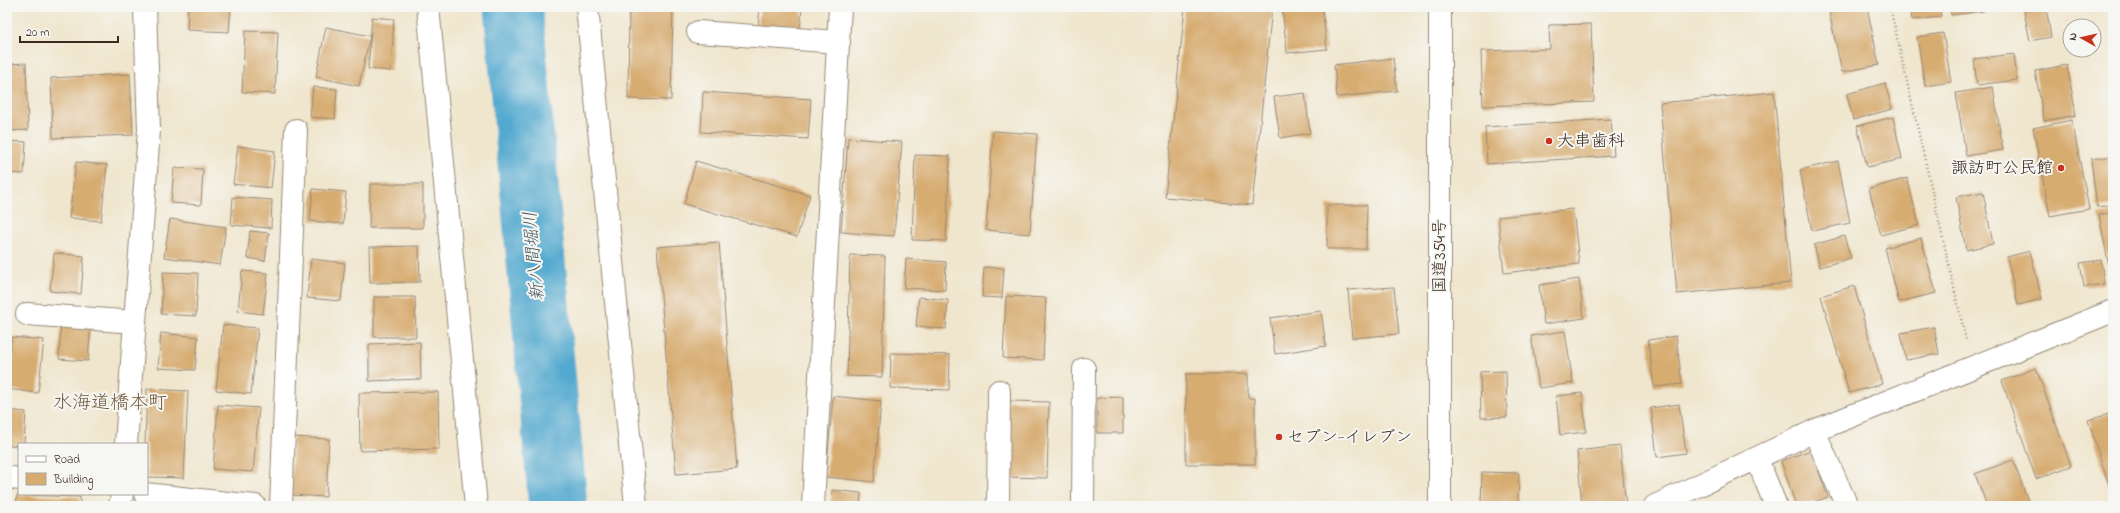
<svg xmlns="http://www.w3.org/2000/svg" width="2120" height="513" font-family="'Indie Flower','Klee One',sans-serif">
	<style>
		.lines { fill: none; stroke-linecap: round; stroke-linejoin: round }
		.river { stroke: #52a9cf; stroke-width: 59 }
		.building { fill: #d7ac71 }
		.minor-casing { stroke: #968876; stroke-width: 24 }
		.highway-casing { stroke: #968876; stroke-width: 24 }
		.path { stroke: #968876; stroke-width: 2.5; stroke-dasharray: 1 3; stroke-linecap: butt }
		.minor { stroke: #fff; stroke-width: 22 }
		.highway { stroke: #fff; stroke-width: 22 }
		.poi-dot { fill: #c8321e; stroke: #f6f6f2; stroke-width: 1.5 }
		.labels { text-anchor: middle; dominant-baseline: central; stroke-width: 4; stroke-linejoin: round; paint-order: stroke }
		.poi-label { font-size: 17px; fill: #3b2a1e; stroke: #f6f6f2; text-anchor: start }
		.street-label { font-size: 17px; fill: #3b2a1e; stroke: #f6f6f2 }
		.water-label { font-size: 18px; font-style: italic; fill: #43565c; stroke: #f6f6f2 }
		.quarter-label { font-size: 19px; fill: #72583b; stroke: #f6f6f2 }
	</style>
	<rect width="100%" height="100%" fill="#f6f6f2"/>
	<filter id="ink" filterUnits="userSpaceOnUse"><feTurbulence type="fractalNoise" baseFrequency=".025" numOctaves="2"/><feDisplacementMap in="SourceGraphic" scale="8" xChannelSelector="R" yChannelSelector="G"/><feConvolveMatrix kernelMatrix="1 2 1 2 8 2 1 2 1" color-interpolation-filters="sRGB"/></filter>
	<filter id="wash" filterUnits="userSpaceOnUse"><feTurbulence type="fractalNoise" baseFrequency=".012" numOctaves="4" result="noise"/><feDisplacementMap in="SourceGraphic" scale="16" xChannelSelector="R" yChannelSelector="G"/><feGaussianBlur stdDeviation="0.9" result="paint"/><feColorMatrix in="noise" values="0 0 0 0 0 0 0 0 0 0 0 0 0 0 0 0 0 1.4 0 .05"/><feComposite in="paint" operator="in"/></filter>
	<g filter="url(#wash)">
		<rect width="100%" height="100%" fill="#f0e6ce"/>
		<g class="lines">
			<!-- river -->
			<path class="river" d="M513,7l45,499"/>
		</g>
		<g id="blocks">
			<!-- building -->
			<g class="building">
				<path d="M188,7h43l-2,25 -42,-2z"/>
				<path d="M629,7h44l-2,93 -43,-1z"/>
				<path d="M760,7h42l-2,24 -42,-3z"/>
				<path d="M1185,7h87l-20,198 -87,-8z"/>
				<path d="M1282,7h40l5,42 -40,4z"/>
				<path d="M1828,7h39l12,58 -37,7z"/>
				<path d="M1910,7h30l1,10 -29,3z"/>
				<path d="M1950,7h34v4l-33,4z"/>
				<path d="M2023,7h23l5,30 -21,4z"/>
				<path d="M372,17l22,2 -3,52 -23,-2z"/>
				<path d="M1591,24l3,78 -111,4 -2,-55 69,-2 -1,-24z"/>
				<path d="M326,27l44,9 -11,50 -43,-9z"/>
				<path d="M245,31l33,1 -3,62 -33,-2z"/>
				<path d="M1943,33l8,49 -26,4 -8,-49z"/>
				<path d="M2014,54l3,26 -40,5 -3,-26z"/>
				<path d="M1393,58l4,33 -60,6 -3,-32z"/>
				<path d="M26,63l2,67 -21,1v-67z"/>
				<path d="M2067,65l9,50 -32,6 -9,-50z"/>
				<path d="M130,74l3,61 -80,3 -2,-60z"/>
				<path d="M1885,83l7,26 -39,11 -6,-26z"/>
				<path d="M313,87l24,2 -2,30 -25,-2z"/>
				<path d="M1993,87l10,63 -37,6 -10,-63z"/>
				<path d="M703,92l108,7 -3,40 -107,-7z"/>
				<path d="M1774,92l17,191 -114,11 -17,-191z"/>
				<path d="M1305,93l5,40 -30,5 -6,-41z"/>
				<path d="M1893,117l9,42 -35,8 -10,-41z"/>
				<path d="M1611,119l3,37 -127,8 -2,-37z"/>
				<path d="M2072,120l17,89 -39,7 -17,-88z"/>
				<path d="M993,131l44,3 -7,100 -44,-4z"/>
				<path d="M848,138l54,4 -8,94 -53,-4z"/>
				<path d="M7,141l19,1 -2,32 -17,-1z"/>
				<path d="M238,146l37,5 -4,37 -38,-4z"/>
				<path d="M915,155l35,1 -4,85 -34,-1z"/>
				<path d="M2113,156v49l-16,2 -6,-48z"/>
				<path d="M696,161l114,34 -13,42 -113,-33z"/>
				<path d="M1838,161l12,62 -38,8 -12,-61z"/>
				<path d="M76,162l31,3 -6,56 -32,-3z"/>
				<path d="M174,168l29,1 -2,36 -30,-2z"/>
				<path d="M1907,178l12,47 -38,10 -12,-46z"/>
				<path d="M370,184h53v44h-54z"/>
				<path d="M313,189l33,3 -3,32 -33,-3z"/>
				<path d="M1983,192l10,52 -27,6 -10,-53z"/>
				<path d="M233,197l39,3 -1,28 -40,-3z"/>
				<path d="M1327,205h40l-1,44h-39z"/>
				<path d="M1573,209l6,55 -75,9 -6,-56z"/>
				<path d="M2113,212v54l-4,1 -10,-52z"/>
				<path d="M170,219l56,8 -6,38 -56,-8z"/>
				<path d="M250,231l19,2 -4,28 -18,-3z"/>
				<path d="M1844,236l7,22 -31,9 -6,-22z"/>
				<path d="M1921,238l15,55 -37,9 -14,-54z"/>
				<path d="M719,242l18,227 -61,5 -19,-227z"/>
				<path d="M419,246l1,36 -50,1 -1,-36z"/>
				<path d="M2030,251l12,48 -24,6 -11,-48z"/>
				<path d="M54,253l30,3 -3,38 -31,-3z"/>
				<path d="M850,255l35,1 -3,121 -35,-1z"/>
				<path d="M311,259l34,4 -4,38 -34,-3z"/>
				<path d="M906,259l40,3 -1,28 -41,-2z"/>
				<path d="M2101,260l3,24 -20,3 -4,-24z"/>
				<path d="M984,267l20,1 -2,30 -20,-1z"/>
				<path d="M242,271l26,2 -5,41 -25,-3z"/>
				<path d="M163,272l35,1 -2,43 -35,-2z"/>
				<path d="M1579,279l5,39 -40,6 -5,-39z"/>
				<path d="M1854,286l28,98 -33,9 -28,-97z"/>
				<path d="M1394,287l5,47 -47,4 -4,-48z"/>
				<path d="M1006,296l40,2 -3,62 -40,-2z"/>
				<path d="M374,297h41l1,40h-42z"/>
				<path d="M919,297l29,3 -2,29 -30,-3z"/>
				<path d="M1321,311l5,35 -51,8 -5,-36z"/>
				<path d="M61,320l30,2 -3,39 -29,-2z"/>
				<path d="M223,325l35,3 -7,66 -35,-4z"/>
				<path d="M1934,327l5,27 -33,6 -5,-27z"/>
				<path d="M1565,331l8,52 -34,5 -8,-52z"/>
				<path d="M161,333l37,4 -3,33 -37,-2z"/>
				<path d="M1676,336l6,48 -28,3 -6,-47z"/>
				<path d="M12,337l32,3 -6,53 -31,-4v-18z"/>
				<path d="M420,342l1,37 -52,2v-37z"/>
				<path d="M891,353l59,2 -1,35 -59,-2z"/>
				<path d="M2036,368l35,98 -35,13 -34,-98z"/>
				<path d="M1506,371l1,46 -26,1 -1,-46z"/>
				<path d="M1186,374h62v24h7v66h-69z"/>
				<path d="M147,389l41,2 -4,87 -37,-1v-33h-2z"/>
				<path d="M438,392l1,57 -79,2 -1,-58z"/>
				<path d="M1582,393l4,39 -26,3 -4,-39z"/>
				<path d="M833,396l48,5 -7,81 -48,-5z"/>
				<path d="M1123,397v36h-26v-35z"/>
				<path d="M1008,401l41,1 -2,76 -41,-1z"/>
				<path d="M1679,404l7,49 -29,4 -6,-49z"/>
				<path d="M218,405l41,3 -6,64 -40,-3z"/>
				<path d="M7,410l19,2 -2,32h-5v2l-12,-1z"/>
				<path d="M2113,413v85l-25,-78z"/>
				<path d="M293,437l36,2 -3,58 -35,-2z"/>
				<path d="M1620,446l6,60h-44l-5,-55z"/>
				<path d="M1811,450l17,47 -25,9h-7l-15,-45z"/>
				<path d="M2013,460l17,46h-43l-12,-32z"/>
				<path d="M1482,472l37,1 -1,33h-37z"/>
				<path d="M832,490l29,3 -1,13h-29z"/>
				<path d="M17,495l63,2v9h-64z"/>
			</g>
		</g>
	</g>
	<g filter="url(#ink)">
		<use href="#blocks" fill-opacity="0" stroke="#968876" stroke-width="1"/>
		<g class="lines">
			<!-- minor casing -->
			<g class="minor-casing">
				<g id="minor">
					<path d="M428,7l48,499"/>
					<path d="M587,7l49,499"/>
					<path d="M698,32l141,10"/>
					<path d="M27,314l108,8"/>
					<path d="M1814,431l33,75"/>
					<path d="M126,444l23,-314 -4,-123"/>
					<path d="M1757,459l19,47"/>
					<path d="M7,477l12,2"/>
					<path d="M145,494l110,12"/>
					<path d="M120,506l2,-12"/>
					<path d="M281,506l15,-376"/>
					<path d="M813,506l27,-499"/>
					<path d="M998,506l1,-115"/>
					<path d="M1083,506l1,-137"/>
					<path d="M1655,506l159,-75 299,-120"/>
				</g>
			</g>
			<!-- highway casing -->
			<g class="highway-casing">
				<path id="highway" d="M1440,7v499"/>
			</g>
			<!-- path -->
			<path class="path" d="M1890,7l76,333"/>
			<!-- minor -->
			<use href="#minor" class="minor"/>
			<!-- highway -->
			<use href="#highway" class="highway"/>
		</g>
	</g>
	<!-- markers -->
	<g class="poi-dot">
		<circle cx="1549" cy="141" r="4"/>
		<circle cx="2061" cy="168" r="4"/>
		<circle cx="1279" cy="437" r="4"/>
	</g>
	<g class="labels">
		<!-- poi labels -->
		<g class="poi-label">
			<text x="1557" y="141">大串歯科</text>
			<text x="2053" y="168" text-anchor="end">諏訪町公民館</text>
			<text x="1287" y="437">セブン-イレブン</text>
		</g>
		<!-- street labels -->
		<g class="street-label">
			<text transform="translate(1440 256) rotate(-90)">国道354号</text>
		</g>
		<!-- water labels -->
		<g class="water-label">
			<text transform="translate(535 256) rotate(-95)">新八間堀川</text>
		</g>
		<!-- quarter labels -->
		<g class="quarter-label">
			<text x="110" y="403">水海道橋本町</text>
		</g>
	</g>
	<!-- margin -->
	<rect width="2120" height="513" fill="none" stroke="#f6f6f2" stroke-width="24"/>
	<!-- legend -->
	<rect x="18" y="443" width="130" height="52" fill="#f6f6f2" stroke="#aba49d"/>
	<rect x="26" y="456" width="20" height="6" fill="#ffffff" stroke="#aba49d"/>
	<text x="54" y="463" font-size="12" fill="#3b2a1e">Road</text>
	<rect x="26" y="473" width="20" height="12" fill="#d7ac71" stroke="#aba49d"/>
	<text x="54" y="483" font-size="12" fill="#3b2a1e">Building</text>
	<!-- north arrow -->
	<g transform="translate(2082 38) rotate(278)"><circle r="19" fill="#f6f6f2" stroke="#aba49d"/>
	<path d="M0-3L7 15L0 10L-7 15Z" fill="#c8321e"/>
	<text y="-6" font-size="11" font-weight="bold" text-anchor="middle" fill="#3b2a1e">N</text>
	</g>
	<!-- scale -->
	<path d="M20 36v6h98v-6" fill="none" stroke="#3b2a1e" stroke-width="2"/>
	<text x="26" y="36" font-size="12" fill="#3b2a1e" stroke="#f6f6f2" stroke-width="3" paint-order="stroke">20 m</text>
</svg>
